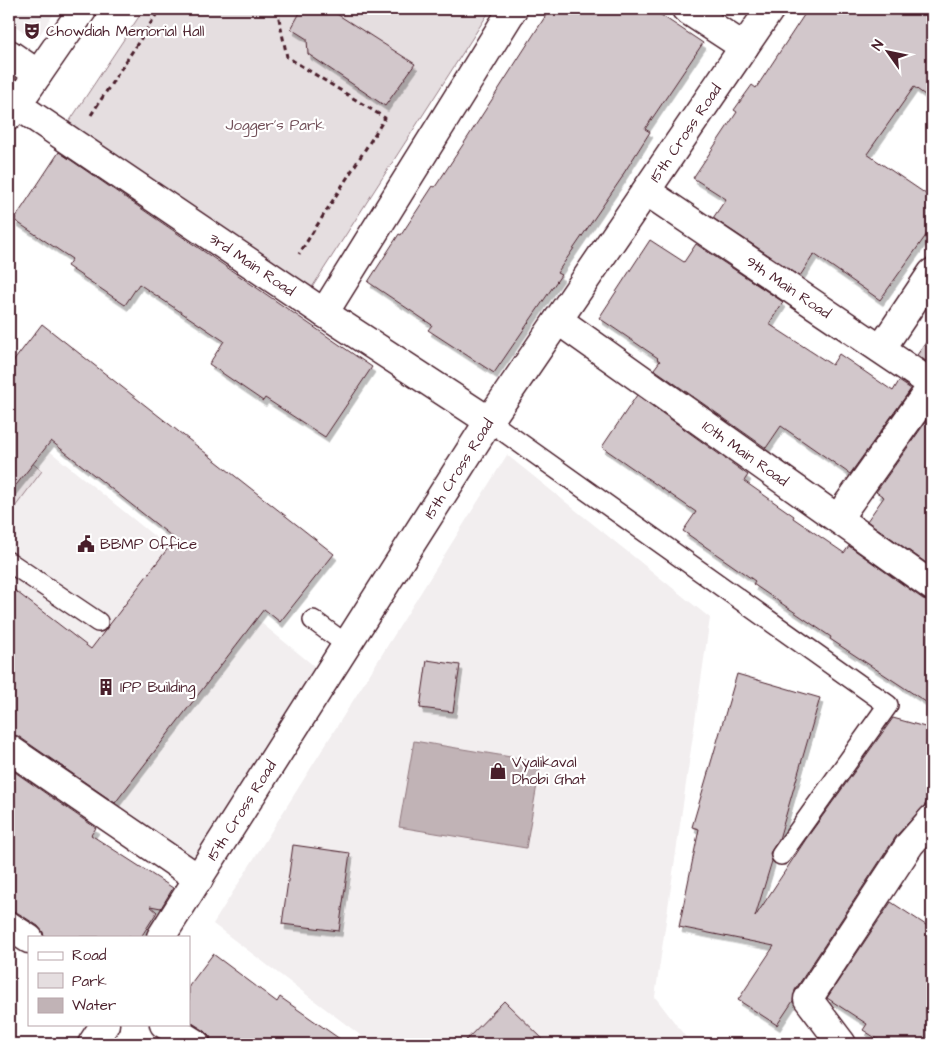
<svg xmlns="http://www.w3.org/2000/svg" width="941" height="1053" font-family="'Architects Daughter',sans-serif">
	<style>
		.built { fill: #f2eeef }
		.green { fill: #e5dee0; stroke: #987e86 }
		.water { fill: #c1b3b6; stroke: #91787e }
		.building { fill: #d2c7cb; stroke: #4a1f2b; filter: url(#shadow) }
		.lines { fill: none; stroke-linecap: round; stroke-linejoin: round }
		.service-casing { stroke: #4a1f2b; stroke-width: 22 }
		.minor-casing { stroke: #4a1f2b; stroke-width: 31 }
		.tertiary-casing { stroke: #4a1f2b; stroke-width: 31 }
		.path { stroke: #4a1f2b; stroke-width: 3; stroke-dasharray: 5 4; stroke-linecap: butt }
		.service { stroke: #fff; stroke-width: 19 }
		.minor { stroke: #fff; stroke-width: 28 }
		.tertiary { stroke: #fff; stroke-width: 28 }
		.labels { text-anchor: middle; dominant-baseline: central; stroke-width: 4.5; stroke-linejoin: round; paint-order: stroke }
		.poi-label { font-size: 15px; fill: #4a1f2b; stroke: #fff; text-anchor: start }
		.park-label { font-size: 15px; fill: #714f58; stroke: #fff }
		.street-label { font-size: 15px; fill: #4a1f2b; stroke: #fff }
	</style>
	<defs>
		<filter id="shadow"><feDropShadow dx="3" dy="5.5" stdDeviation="0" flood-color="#0004"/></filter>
	</defs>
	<rect width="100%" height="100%" fill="#fff"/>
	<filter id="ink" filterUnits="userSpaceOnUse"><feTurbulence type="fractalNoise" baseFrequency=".02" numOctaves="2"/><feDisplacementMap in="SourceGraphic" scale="10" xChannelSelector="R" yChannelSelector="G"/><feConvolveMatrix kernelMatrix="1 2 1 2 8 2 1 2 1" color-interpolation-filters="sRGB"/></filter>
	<g filter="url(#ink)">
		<!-- built -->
		<g class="built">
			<path d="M9,9h48l-21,31 -27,-18z"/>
			<path d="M9,418l310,252 -124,196 -186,-124z"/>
			<path d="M507,455l203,163 -55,379 36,47h-319l-159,-120z"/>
		</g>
		<!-- green -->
		<g class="green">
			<path d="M144,9h347l-180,280 -246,-161z"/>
			<path d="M9,444l33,27 -33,44z"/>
		</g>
		<!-- water -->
		<path class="water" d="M414,741l127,21 -15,86 -127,-21z"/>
		<!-- building -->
		<g class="building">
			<path d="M302,9h27l86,55 -30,42 -77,-52 -1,-15 -16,-10z"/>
			<path d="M550,9h102l51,34 -58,86 5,3 -28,44h1l-66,97 4,2 -67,98 -66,-43 4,-5 -64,-43 31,-48 2,1 32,-49 2,1 33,-50z"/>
			<path d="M808,9h124v91l-18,-13 -47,67 65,44v29l-52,73 -66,-46 -14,22 -87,-58 13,-19 -33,-21 44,-66 -3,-2 18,-25 4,3z"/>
			<path d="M59,152l313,215 -47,70 -60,-39 -2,3 -54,-37 15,-23 -85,-57 -14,21 -58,-39 5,-7 -58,-39z"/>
			<path d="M650,240l34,22 12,-18 87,58 -14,22 63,41 7,-11 54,37 6,-10 12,8 -61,85 -69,-48 -15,22 -112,-79 6,-8 -3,-2 1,-1 -59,-40z"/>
			<path d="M42,324l292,230 -54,68 -16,-13 -149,194 -97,-67 -9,-2v-148l82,63 84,-110 -124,-98 -42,53v-127z"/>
			<path d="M932,334v31l-15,-10z"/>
			<path d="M637,395l111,80 -4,6 50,35 -1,2 51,35 5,-7 74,53 9,2v105l-102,-67 1,-2 -78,-53 2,-3 -72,-50 13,-19 -94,-65z"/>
			<path d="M932,413v154l-65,-46 17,-24 -8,-5z"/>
			<path d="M427,660l33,5 -7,47 -33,-4z"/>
			<path d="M737,674l83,24 -41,141 -9,14 2,8 -17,56 51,-78 87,-121 39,11v64l-8,13 -27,29 -102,155 -2,11 -16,24 -39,-25 36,-54 -95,-19 20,-98 -7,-2z"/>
			<path d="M9,768l87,60 -5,7 82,53 -12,20 -11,-2 7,6 -16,25h-97l-1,-5 -5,-6 -20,-13 -9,-2z"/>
			<path d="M293,845l57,8 -11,78 -57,-7z"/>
			<path d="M891,902l41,27v115h-47l-22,-14 4,-6 -40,-26z"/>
			<path d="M213,954l64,48 3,-5 67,47h-135l-2,-8 -5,-5 -16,-10v-35z"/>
			<path d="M504,1001l44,43h-86z"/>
		</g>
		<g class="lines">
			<!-- service casing -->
			<g class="service-casing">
				<g id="service">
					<path d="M489,421l399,284 -107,150"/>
					<path d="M9,562l89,60"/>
					<path d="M313,620l34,25"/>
				</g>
			</g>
			<!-- minor casing -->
			<g class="minor-casing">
				<g id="minor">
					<path d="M686,9l58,38"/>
					<path d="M9,54l29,20"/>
					<path id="s1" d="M17,105l307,208 165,108"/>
					<path id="s2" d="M646,191l286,193"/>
					<path d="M324,313l189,-304"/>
					<path id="s3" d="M558,320l374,266"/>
					<path d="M881,349l51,-76"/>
					<path d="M838,518l94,-132"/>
					<path d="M9,749l190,130"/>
					<path d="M9,926l20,13"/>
					<path d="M164,1024l32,20"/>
					<path d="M842,1044l-34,-45 102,-155 22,-25"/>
				</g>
			</g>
			<!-- tertiary casing -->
			<g class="tertiary-casing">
				<g id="tertiary">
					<path d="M9,116l74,-107"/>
					<path id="s4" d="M161,937l328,-516 281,-412"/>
					<path d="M92,1044l13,-20"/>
				</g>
			</g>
			<!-- path -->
			<g class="path">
				<path d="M277,9l10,48 98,61 -86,136"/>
				<path d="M91,115l69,-106"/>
			</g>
			<!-- service -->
			<use href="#service" class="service"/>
			<!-- minor -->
			<use href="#minor" class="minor"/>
			<!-- tertiary -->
			<use href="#tertiary" class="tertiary"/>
		</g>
	</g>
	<!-- icons -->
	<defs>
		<g id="theatre-bare" transform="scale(1.35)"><path d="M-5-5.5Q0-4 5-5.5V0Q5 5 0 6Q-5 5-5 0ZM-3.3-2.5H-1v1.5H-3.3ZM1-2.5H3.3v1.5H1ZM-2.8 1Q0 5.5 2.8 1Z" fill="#4a1f2b" stroke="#fff" stroke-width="2.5" paint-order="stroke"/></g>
		<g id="civic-bare" transform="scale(1.35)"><path d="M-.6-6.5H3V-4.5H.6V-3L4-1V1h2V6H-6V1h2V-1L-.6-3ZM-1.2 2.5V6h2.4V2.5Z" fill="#4a1f2b" stroke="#fff" stroke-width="2.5" paint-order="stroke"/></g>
		<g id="building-bare" transform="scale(1.35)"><path d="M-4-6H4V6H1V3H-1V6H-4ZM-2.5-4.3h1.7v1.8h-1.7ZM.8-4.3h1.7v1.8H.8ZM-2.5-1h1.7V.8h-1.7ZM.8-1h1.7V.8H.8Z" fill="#4a1f2b" stroke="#fff" stroke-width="2.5" paint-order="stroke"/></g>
		<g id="shop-bare" transform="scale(1.35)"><path d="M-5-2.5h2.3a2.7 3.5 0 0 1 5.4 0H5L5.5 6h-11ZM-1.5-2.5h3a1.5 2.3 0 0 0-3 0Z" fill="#4a1f2b" stroke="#fff" stroke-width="2.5" paint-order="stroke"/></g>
	</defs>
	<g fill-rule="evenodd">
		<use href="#theatre-bare" x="32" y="31"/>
		<use href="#civic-bare" x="86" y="544"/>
		<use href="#building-bare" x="106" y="687"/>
		<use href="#shop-bare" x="498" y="771"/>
	</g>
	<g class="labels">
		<!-- poi labels -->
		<g class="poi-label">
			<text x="46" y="31">Chowdiah Memorial Hall</text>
			<text x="100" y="544">BBMP Office</text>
			<text x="120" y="687">IPP Building</text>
			<text x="512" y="762">Vyalikaval<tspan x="512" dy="17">Dhobi Ghat</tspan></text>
		</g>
		<!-- park labels -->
		<g class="park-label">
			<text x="275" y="125">Jogger's Park</text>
		</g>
		<!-- street labels -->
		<g class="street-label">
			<text stroke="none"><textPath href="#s4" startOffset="960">15th Cross Road</textPath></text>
			<text stroke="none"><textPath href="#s1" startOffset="284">3rd Main Road</textPath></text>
			<text stroke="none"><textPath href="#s2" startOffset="172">9th Main Road</textPath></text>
			<text stroke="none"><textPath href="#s3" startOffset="230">10th Main Road</textPath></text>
			<text stroke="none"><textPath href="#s4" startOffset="555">15th Cross Road</textPath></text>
			<text stroke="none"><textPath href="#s4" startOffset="150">15th Cross Road</textPath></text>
		</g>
	</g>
	<!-- margin -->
	<rect width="941" height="1053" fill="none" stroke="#fff" stroke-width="30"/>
	<rect x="15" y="15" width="911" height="1023" fill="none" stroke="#4a1f2b" stroke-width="2" filter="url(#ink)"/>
	<!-- legend -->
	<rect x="28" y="936" width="162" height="90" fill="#ffffff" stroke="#b7a5aa"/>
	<rect x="38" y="952" width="25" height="8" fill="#ffffff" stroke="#b7a5aa"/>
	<text x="72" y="960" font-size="15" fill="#4a1f2b">Road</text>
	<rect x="38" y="973" width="25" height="15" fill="#e5dee0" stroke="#b7a5aa"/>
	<text x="72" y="986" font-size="15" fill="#4a1f2b">Park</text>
	<rect x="38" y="998" width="25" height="15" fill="#c1b3b6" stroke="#b7a5aa"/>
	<text x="72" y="1010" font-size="15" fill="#4a1f2b">Water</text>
	<!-- north arrow -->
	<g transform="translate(888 52) rotate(303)" stroke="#ffffff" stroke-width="4" paint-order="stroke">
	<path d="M0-4L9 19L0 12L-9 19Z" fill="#4a1f2b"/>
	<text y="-8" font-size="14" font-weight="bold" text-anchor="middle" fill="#4a1f2b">N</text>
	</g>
</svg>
